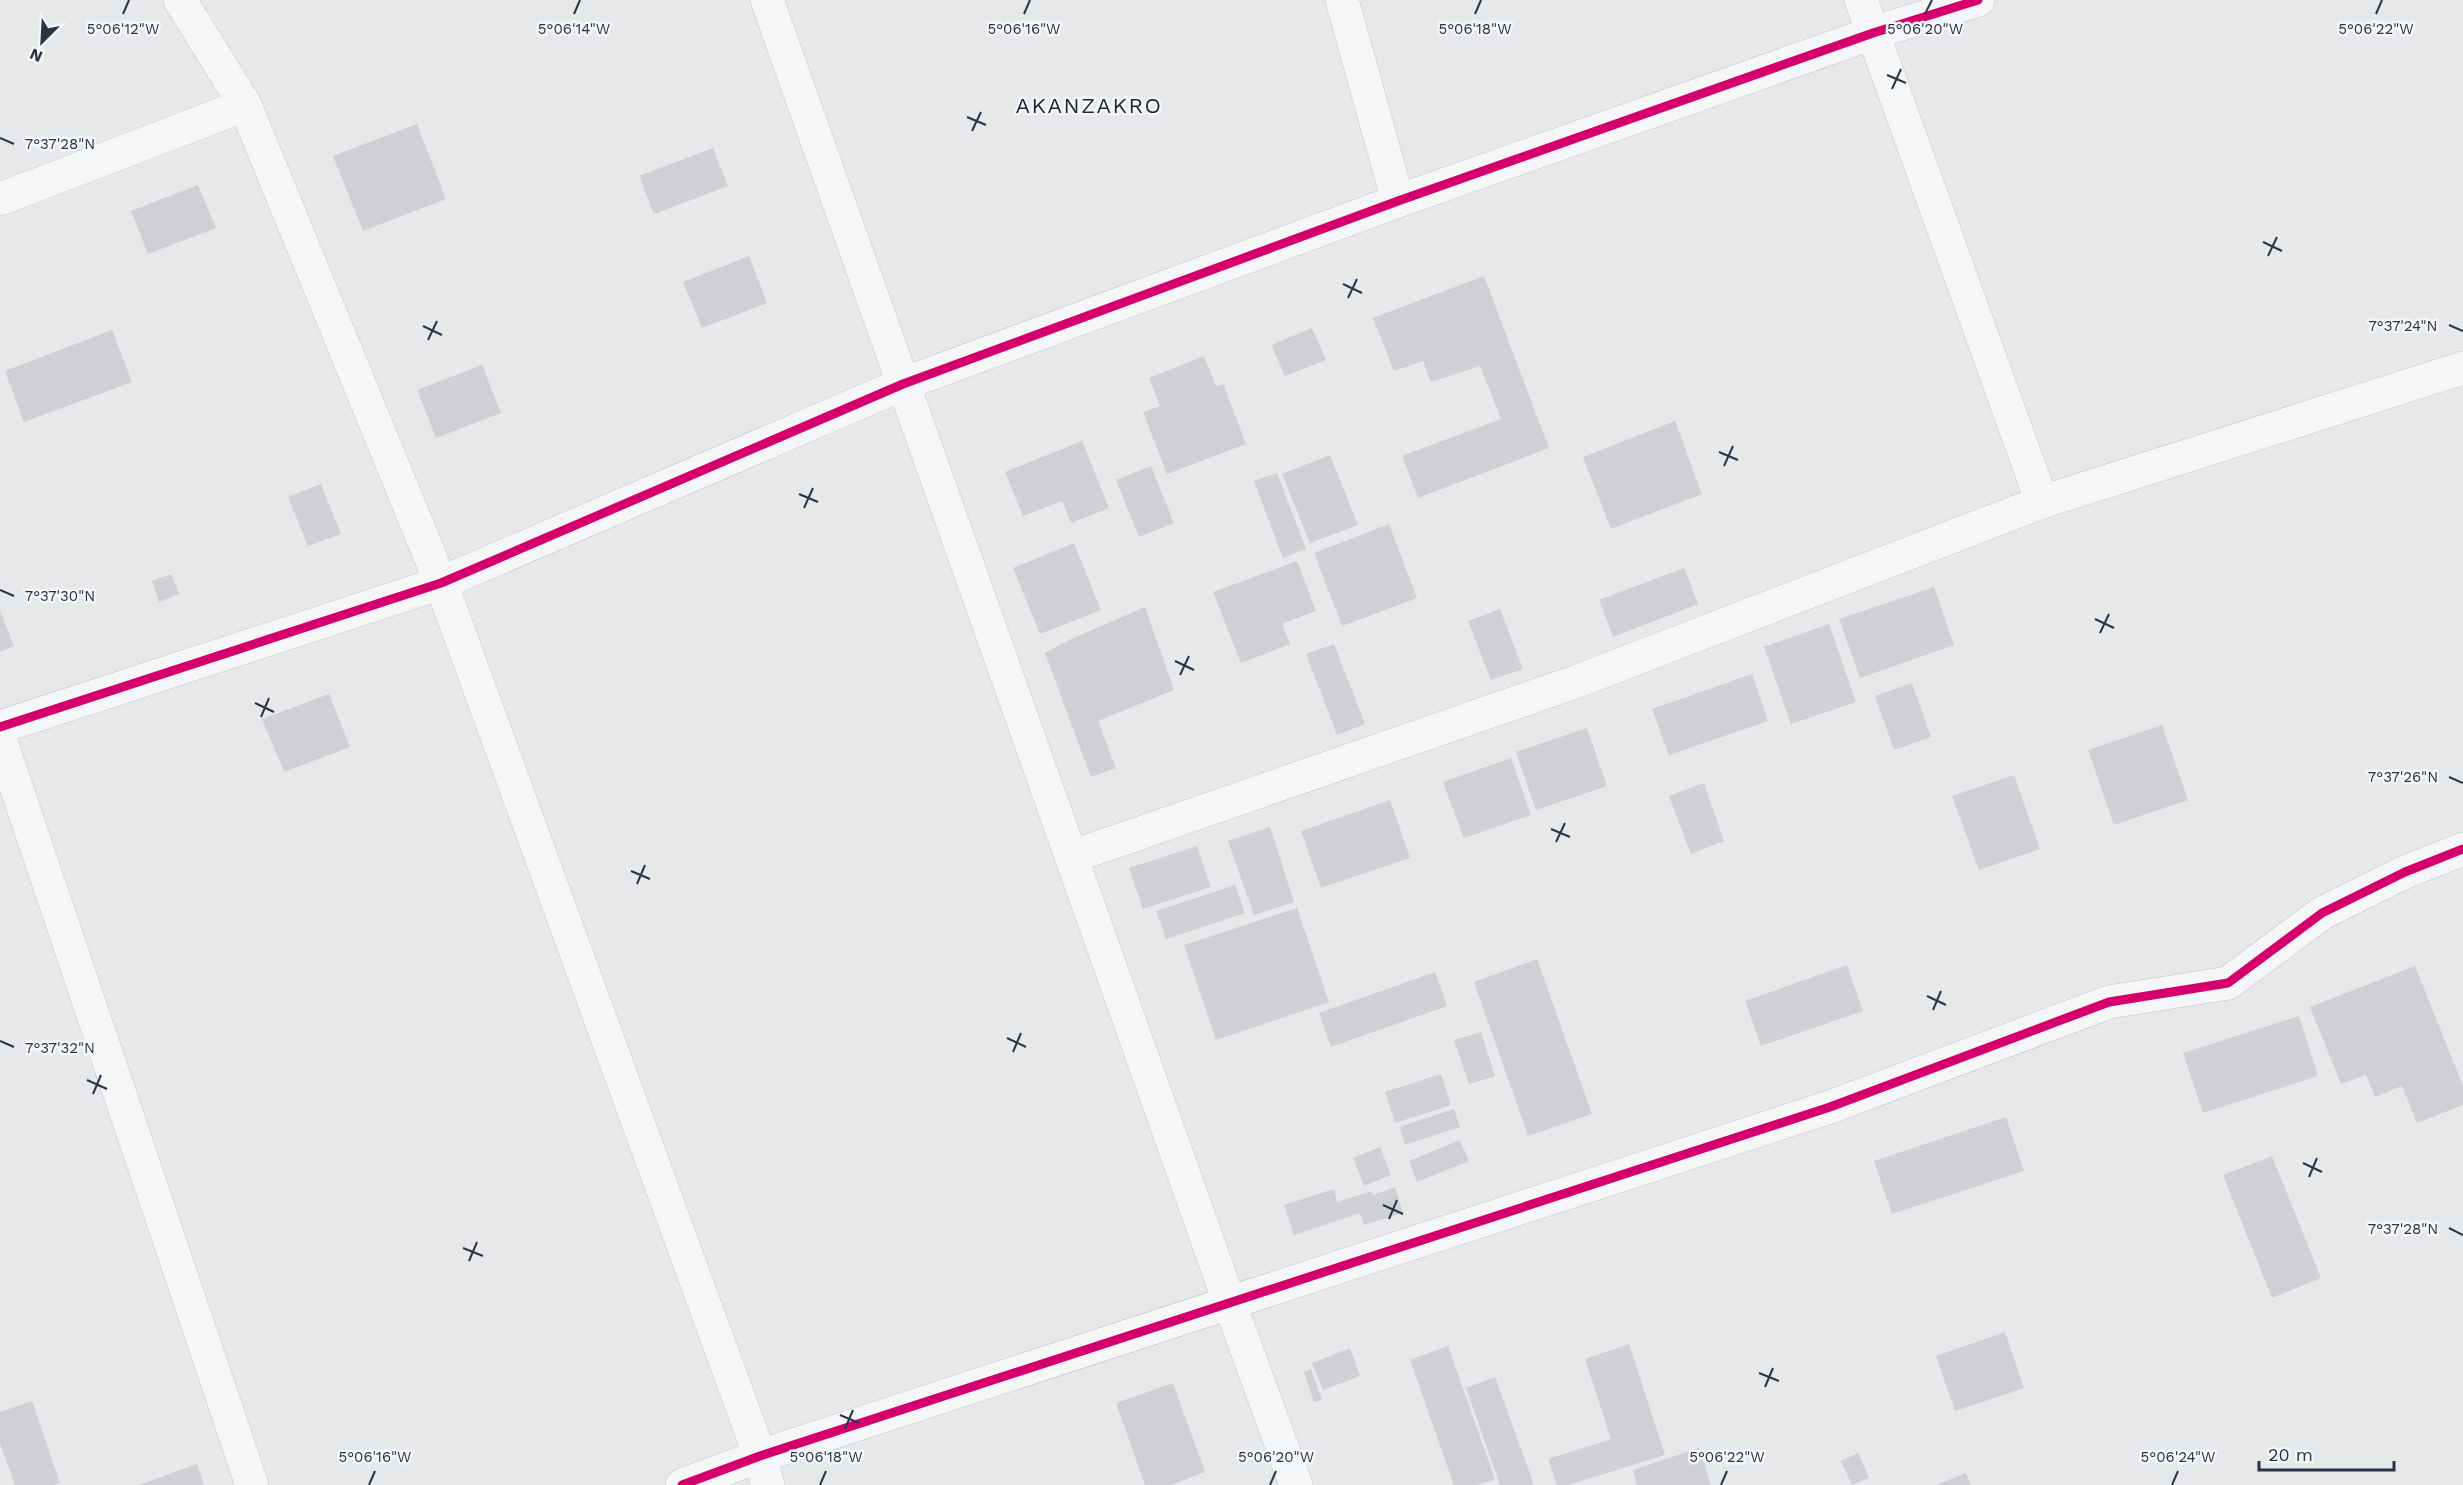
<svg xmlns="http://www.w3.org/2000/svg" width="2463" height="1485" font-family="'Work Sans',sans-serif">
	<style>
		.building { fill: #ced0d3 }
		.lines { fill: none; stroke-linecap: round; stroke-linejoin: round }
		.street-casing { stroke: #c4c6c8; stroke-width: 34 }
		.street { stroke: #f5f6f7; stroke-width: 33 }
		.cycleway-casing { stroke: #f4f6f9; stroke-width: 13 }
		.cycleway { stroke: #d6006c; stroke-width: 9 }
		.ticks { fill: none; stroke: #2b3445; stroke-width: 2 }
		.labels { text-anchor: middle; dominant-baseline: central; stroke-width: 5; stroke-linejoin: round; paint-order: stroke }
		.quarter-label { font-size: 22px; letter-spacing: 1.5px; fill: #1d2536; stroke: #f4f6f9 }
		.ticks-label { font-size: 15px; text-anchor: middle; fill: #2b3445; stroke: #f4f6f9; stroke-width: 5; stroke-linejoin: round; paint-order: stroke }
	</style>
	<rect width="100%" height="100%" fill="#e6e8ea"/>
	<!-- building -->
	<g class="building">
		<path d="M417,124l29,75 -83,32 -30,-75z"/>
		<path d="M713,148l15,38 -74,28 -15,-38z"/>
		<path d="M198,185l18,43 -68,26 -17,-43z"/>
		<path d="M749,256l18,47 -65,25 -19,-46z"/>
		<path d="M1484,276l65,172 -131,50 -16,-42 99,-37 -21,-53 -49,16 -8,-21 -29,10 -21,-53z"/>
		<path d="M1312,328l14,32 -41,16 -14,-31z"/>
		<path d="M112,330l20,52 -108,40 -19,-51z"/>
		<path d="M1204,356l12,30 7,-2 23,60 -79,30 -24,-62 17,-6 -11,-28z"/>
		<path d="M482,365l19,48 -65,25 -19,-48z"/>
		<path d="M1675,421l27,73 -91,35 -28,-72z"/>
		<path d="M1082,441l27,67 -38,15 -9,-22 -39,15 -18,-44z"/>
		<path d="M1330,455l28,70 -48,18 -28,-69z"/>
		<path d="M1151,466l23,57 -35,14 -23,-57z"/>
		<path d="M1277,473l29,76 -23,9 -29,-77z"/>
		<path d="M321,484l20,50 -33,12 -20,-49z"/>
		<path d="M1389,524l28,74 -75,28 -28,-73z"/>
		<path d="M1074,543l27,67 -61,24 -27,-66z"/>
		<path d="M1297,561l19,50 -34,13 8,20 -49,19 -28,-71z"/>
		<path d="M1684,568l14,36 -85,33 -14,-37z"/>
		<path d="M171,574l8,20 -20,8 -7,-21z"/>
		<path d="M1934,587l20,58 -94,33 -21,-59z"/>
		<path d="M1145,607l29,83 -76,31 18,47 -25,9 -46,-124 24,-13z"/>
		<path d="M1500,609l23,60 -32,11 -23,-59z"/>
		<path d="M0,611l14,35 -14,6z"/>
		<path d="M1829,624l27,78 -65,22 -27,-77z"/>
		<path d="M1334,644l31,80 -28,11 -31,-81z"/>
		<path d="M1752,674l16,47 -99,34 -17,-46z"/>
		<path d="M1912,683l19,54 -37,13 -19,-54z"/>
		<path d="M329,694l21,53 -66,25 -22,-53z"/>
		<path d="M2162,725l26,75 -74,25 -26,-75z"/>
		<path d="M1587,728l20,58 -71,24 -20,-58z"/>
		<path d="M1511,758l20,57 -67,23 -21,-56z"/>
		<path d="M2014,775l26,74 -61,21 -27,-74z"/>
		<path d="M1704,783l20,58 -33,13 -22,-58z"/>
		<path d="M1390,800l20,58 -89,30 -20,-57z"/>
		<path d="M1270,827l24,75 -40,13 -26,-74z"/>
		<path d="M1197,846l14,41 -68,22 -14,-41z"/>
		<path d="M1235,885l10,28 -79,26 -10,-28z"/>
		<path d="M1297,908l32,94 -113,38 -32,-95z"/>
		<path d="M1537,959l55,155 -64,22 -54,-154z"/>
		<path d="M1847,965l16,46 -102,35 -16,-45z"/>
		<path d="M2415,966l48,120v19l-46,18 -15,-37 -27,11 -9,-22 -25,9 -31,-77z"/>
		<path d="M1435,972l12,34 -116,41 -12,-34z"/>
		<path d="M2299,1016l19,60 -115,37 -20,-60z"/>
		<path d="M1481,1032l14,44 -26,8 -15,-44z"/>
		<path d="M1441,1074l10,31 -56,18 -10,-31z"/>
		<path d="M1454,1109l6,18 -55,18 -6,-18z"/>
		<path d="M2006,1117l18,54 -132,43 -18,-53z"/>
		<path d="M1460,1140l9,21 -52,21 -8,-21z"/>
		<path d="M1380,1147l11,28 -27,11 -11,-28z"/>
		<path d="M2272,1156l49,122 -49,20 -49,-123z"/>
		<path d="M1395,1187l8,26 -39,12 -4,-12 -66,22 -10,-30 50,-16 3,13 35,-11 1,4z"/>
		<path d="M2005,1332l19,56 -69,23 -19,-55z"/>
		<path d="M1629,1344l36,111 -97,30h-11l-9,-26 63,-20 -26,-80z"/>
		<path d="M1448,1346l47,133 -18,6h-23l-44,-125z"/>
		<path d="M1350,1348l10,28 -37,14 -11,-27z"/>
		<path d="M1311,1369l11,31 -8,2 -10,-30z"/>
		<path d="M1495,1377l39,108h-34l-34,-97z"/>
		<path d="M1173,1383l32,89 -34,13h-26l-29,-82z"/>
		<path d="M32,1401l28,82 -6,2h-39l-15,-42v-31z"/>
		<path d="M1699,1448l12,37h-74l-4,-15z"/>
		<path d="M1858,1453l11,25 -17,7 -11,-24z"/>
		<path d="M197,1464l7,21h-65z"/>
		<path d="M1966,1473l5,12h-35z"/>
	</g>
	<g class="lines">
		<!-- street casing -->
		<g class="street-casing">
			<g id="street">
				<path d="M180,0l65,105 196,478 319,873 8,29"/>
				<path d="M767,0l463,1304 66,181"/>
				<path d="M1342,0l56,201"/>
				<path d="M1861,0l181,502"/>
				<path d="M0,199l245,-94"/>
				<path d="M0,727l441,-144 462,-199 495,-183 475,-168 105,-33"/>
				<path d="M0,739l252,746"/>
				<path d="M1071,857l504,-175 467,-180 421,-134"/>
				<path d="M682,1485l78,-29 1070,-349 279,-105 119,-19 94,-70 83,-41 58,-23"/>
			</g>
		</g>
		<!-- street -->
		<use href="#street" class="street"/>
		<!-- cycleway casing -->
		<g class="cycleway-casing">
			<g id="cycleway">
				<path d="M0,727l441,-144 462,-199 495,-183 475,-168 105,-33"/>
				<path d="M682,1485l78,-29 1070,-349 279,-105 119,-19 94,-70 83,-41 58,-23"/>
			</g>
		</g>
		<!-- cycleway -->
		<use href="#cycleway" class="cycleway"/>
	</g>
	<!-- ticks -->
	<path class="ticks" d="M123,14l6,-14M574,14l6,-14M1024,14l6,-14M1475,14l6,-14M1925,14l7,-14M2376,14l6,-14M1887,75l19,8M1892,89l9,-20M967,117l19,8M972,131l9,-19M0,138l14,6M2263,242l19,9M2268,256l9,-19M1343,284l19,9M1348,298l9,-19M2449,325l14,6M423,326l19,9M428,340l9,-19M1719,452l19,8M1724,466l9,-20M799,494l19,8M804,508l9,-20M0,590l14,6M2095,619l19,9M2100,633l9,-19M1175,661l19,9M1180,675l9,-19M255,703l19,9M261,717l8,-19M2449,777l14,6M1551,829l19,8M1556,842l9,-19M631,871l19,8M637,884l8,-19M1927,996l19,9M1933,1010l8,-19M1007,1038l19,9M0,1041l14,6M1013,1052l8,-19M87,1080l20,9M93,1094l8,-19M2303,1163l19,9M2309,1177l8,-19M1383,1205l20,9M1389,1219l8,-19M2449,1228l14,7M463,1248l20,8M469,1261l8,-19M1759,1373l20,8M1765,1387l8,-19M840,1415l19,8M845,1429l8,-19M369,1485l6,-14M820,1485l6,-14M1270,1485l6,-14M1721,1485l6,-14M2172,1485l6,-14"/>
	<g class="labels">
		<!-- quarter labels -->
		<g class="quarter-label">
			<text x="1089" y="105">AKANZAKRO</text>
		</g>
	</g>
	<g class="ticks-label">
		<text x="123" y="34">5°06'12"W</text>
		<text x="1024" y="34">5°06'16"W</text>
		<text x="574" y="34">5°06'14"W</text>
		<text x="1475" y="34">5°06'18"W</text>
		<text x="1925" y="34">5°06'20"W</text>
		<text x="2376" y="34">5°06'22"W</text>
		<text x="60" y="149">7°37'28"N</text>
		<text x="2403" y="331">7°37'24"N</text>
		<text x="60" y="601">7°37'30"N</text>
		<text x="2403" y="782">7°37'26"N</text>
		<text x="60" y="1053">7°37'32"N</text>
		<text x="2403" y="1234">7°37'28"N</text>
		<text x="375" y="1462">5°06'16"W</text>
		<text x="826" y="1462">5°06'18"W</text>
		<text x="1276" y="1462">5°06'20"W</text>
		<text x="1727" y="1462">5°06'22"W</text>
		<text x="2178" y="1462">5°06'24"W</text>
	</g>
	<!-- north arrow -->
	<g transform="translate(42 42) rotate(204)" stroke="#f4f6f9" stroke-width="4.5" paint-order="stroke">
	<path d="M0-4.5L10 22L0 15L-10 22Z" fill="#2b3445"/>
	<text y="-9" font-size="16" font-weight="bold" text-anchor="middle" fill="#2b3445">N</text>
	</g>
	<!-- scale -->
	<path d="M2259 1461v9h135v-9" fill="none" stroke="#2b3445" stroke-width="3"/>
	<text x="2268" y="1461" font-size="18" fill="#2b3445" stroke="#f4f6f9" stroke-width="4.5" paint-order="stroke">20 m</text>
</svg>
